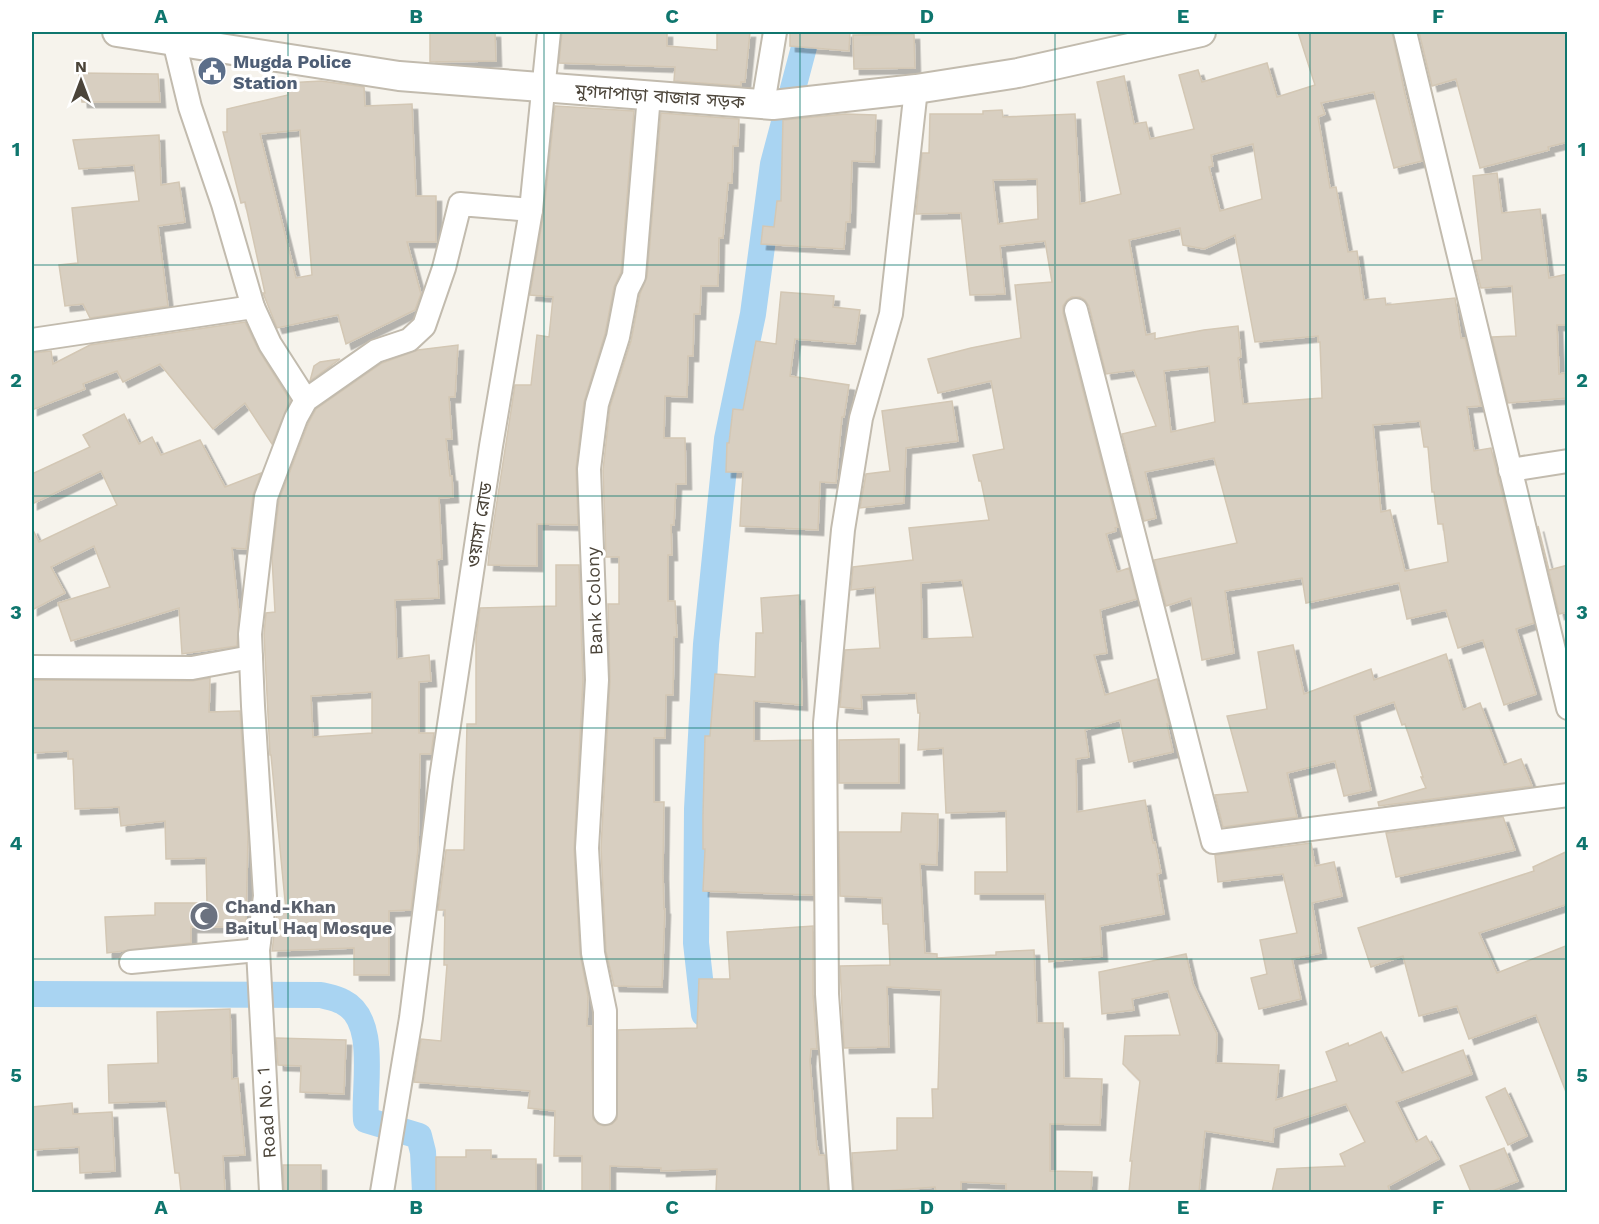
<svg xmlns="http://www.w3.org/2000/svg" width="1599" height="1224" font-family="'Work Sans','Noto Sans Bengali',sans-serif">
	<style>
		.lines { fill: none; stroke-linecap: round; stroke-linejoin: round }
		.canal { stroke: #a9d4f2; stroke-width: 26 }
		.building { fill: #d8cfc1; stroke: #d3c7b4; stroke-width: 1.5; fill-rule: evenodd; filter: url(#shadow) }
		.minor-casing { stroke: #c2bbae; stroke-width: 26 }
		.tertiary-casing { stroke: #c2bbae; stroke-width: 32 }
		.minor { stroke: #fff; stroke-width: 22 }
		.tertiary { stroke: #fff; stroke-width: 28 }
		.grid { fill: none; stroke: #0f766e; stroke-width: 1.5; stroke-opacity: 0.55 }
		.labels { text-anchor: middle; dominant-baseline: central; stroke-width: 6; stroke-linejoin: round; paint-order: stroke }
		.service-label { font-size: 18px; font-weight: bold; fill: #4e5e75; stroke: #fff; text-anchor: start }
		.street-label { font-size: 18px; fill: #4b4439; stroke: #fff }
		.worship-label { font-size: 18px; font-weight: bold; fill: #5b616d; stroke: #fff; text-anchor: start }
		.neatline { fill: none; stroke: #0f766e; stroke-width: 2 }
		.grid-label { font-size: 20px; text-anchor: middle; font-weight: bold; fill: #0f766e }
	</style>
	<defs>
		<filter id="shadow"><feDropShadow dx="5.5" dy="5.5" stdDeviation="0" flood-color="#0004"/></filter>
	</defs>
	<rect width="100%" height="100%" fill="#f6f3ec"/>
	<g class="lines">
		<!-- canal -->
		<g class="canal">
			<path d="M32,994l289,1c7,2 15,3 22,7 36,18 20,85 23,118l53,16 4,16 2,40"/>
			<path d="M704,1014l-8,-71 1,-134 9,-165 21,-205 26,-125 20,-150 35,-132"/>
		</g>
	</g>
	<!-- building -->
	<g class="building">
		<path d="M430,32h65l1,29 -66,1z"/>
		<path d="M562,32h105v14l50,4v-18h33l-5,50h-4v4l-67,-5 1,-14 -116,-4z"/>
		<path d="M790,32h60l-1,19 -59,-5z"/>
		<path d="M1298,32h94l13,62 17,67 -28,7 -20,-76 -53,11 4,11 -7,3 12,71 6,-1 12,65 9,-1 7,49 21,-2 1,7 69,-7 6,40h4l16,68 -14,1 7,44 17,-3 43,175 -18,6 20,65 -32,11 -21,-65 -25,8 -12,-38 -39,9 -8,-36 -93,20 -4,-25 -77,13 9,62 -32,7 -11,-62 -25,8 -12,-46 83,-17 -23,-85 -69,14 11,46 -12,3 -22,-87 34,-8 -22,-56 -28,4 -17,-68 -4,-6 -5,-3h-8l-5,3 -4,6v7l55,214 -3,1 1,3 -10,3 11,38 12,-4 8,31 -37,11 7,43 -13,2 11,40 52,-16 12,45h-2l6,28 -44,10 -9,-42 -35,10 4,27 -13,2 1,53 68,-12 8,43 2,-1 6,31 -4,1 7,40 -64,12 2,30 -53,6 -4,-68h-70v-22h32l-1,-61 -60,2 -3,-65 -25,2 2,-37h-2l-2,-20 -55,2 1,14 -22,-2 5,-57 35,-2 -5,-61 -24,3 2,-23 60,-7 -4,-32 80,-8 -8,-39h-2l-6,-26 31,-6 -13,-68 -53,12 -10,-34 43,-11 50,-10 -6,-53 37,-3 -7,-41 -45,5 5,48 -35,1 -9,-82 -45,1 6,-61h7l1,-39h53v-3l19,-1 1,7 72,-3 5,90 41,-10 -24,-112 27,-6 10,48 12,-2 4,17 44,-10 -15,-54 19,-5 4,12 65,-19 10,34 38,-12zM1253,144l9,55 -42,12 -11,-44 4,-1 -2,-11zM1037,179l1,40 -40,5 -5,-44zM1180,228l3,17 21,4 31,-14 20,107 63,-6v6h2l2,56 -79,6 -5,-46 3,-1 -3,-31 -34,4 -49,9v-6l-9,2 -17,-95zM1209,366l6,56 -44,10 -7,-61zM1420,421l4,26h4l4,45h2l4,32h5l5,38 -43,9 -15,-61 -9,2 -8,-87zM962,580l11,57 -51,2 -1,-56z"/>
		<path d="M1419,32h149v110l-20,5 1,3 -69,18 -24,-89 -24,7z"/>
		<path d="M914,34l1,34 -61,1 -1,-34z"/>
		<path d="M79,73l79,1 2,28h-78z"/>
		<path d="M321,81l43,6 1,19 47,-2 4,92h20v46h-29l14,52 -6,16 -69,34 -8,-29 -61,13 -14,-35h2l-20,-91 -4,1 -18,-71h4v-23l61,-14 -1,-12zM300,130l12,145 -16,3 -36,-144z"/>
		<path d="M555,106l79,5 -13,161 -7,15 -9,47 -21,68 -8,66 2,57 -41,-1v42l-49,-1 1,-12 26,-168h16l6,-50 12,2 4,-40 -23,-2 14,-84z"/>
		<path d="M661,113l78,6 -1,27h-5l-1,37h-4l-5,55h-4l-1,48h-17l-1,28h-6l-1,42h-5l-1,41 -22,-1 -1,42h21l1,46h-10l-2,41h-3l1,30h-4v46h7l2,36h-3l-1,58h-7l-1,43h-11v64h10l-1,71 1,36h1l-3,78 -48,-1 -8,-35 -5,-103 9,-167 -2,-77h11v-47h-13l-3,-87 7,-63 21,-66 9,-47 7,-17z"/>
		<path d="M845,114l31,1 -2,47 -22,-1 -2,61h-4l-2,27 -83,-5 2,-18 11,1 3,-26h4l2,-81z"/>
		<path d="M159,135l2,50 18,-3 6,40 -27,4 10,80 -78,12 -7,-14 -18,2 -6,-41 19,-2 -6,-55 67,-7 -5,-36 -55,4 -6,-29z"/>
		<path d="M1497,173l5,40 38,-4 9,69 19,-4v51h-11l2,49 6,-1 3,25 -60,5 -16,-66 24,-1 -4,-50 -31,2 -7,-27 8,-1 -9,-84z"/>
		<path d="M781,292l53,4 -1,11 27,3 -5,34 -60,-5 -5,37 59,9 -5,32h-2l-6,66 -16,-1 -2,48 -78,-4 3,-54h-17l1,-29h2l4,-34 10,1 13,-69 20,3z"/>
		<path d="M245,322l14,29 31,49 -18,44 -27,-41 -32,26 -53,-65 -37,18 -6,-11 -34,13 2,5 -53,21v-57l19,-2 2,13 37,-19z"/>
		<path d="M458,345l-3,52h-6l3,42h-6l4,37h2l1,21 -14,1 3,61 -5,1 2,38 -44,2 2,59 32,-4 2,26 -12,1v51h15l-3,21h-11l-2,95 -7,61 -22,1v64h-35v-27l-82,3 5,-39 9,-1 -15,-156h-1l-6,-121 2,-21 9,-1 -3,-54 7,-58 29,-76 8,-15 66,-46 36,-13zM372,692v41l-59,4 -2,-41z"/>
		<path d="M340,359l-30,22 4,-15 6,-4z"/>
		<path d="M952,401l6,40 -52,7 -2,55 -44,5 6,-34 24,-3 -8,-60z"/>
		<path d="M124,414l15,30 13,-7 9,18 39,-15 25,47 36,-14 -8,22 -7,54 -14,-1 7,67 -2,31 -55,8 -3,-46 -108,33 -13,-38 52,-16 -16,-41 -43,21 14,26 -33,17v-82l7,14 78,-37 -16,-34 -69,33v-30l58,-27 -7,-12z"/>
		<path d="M1538,526l11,44 19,-5v47l-9,2z"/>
		<path d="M556,565h23l4,115 -9,169 6,105 8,42 -1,30h4l2,93 5,5 6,2 8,-2 5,-5 1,-89 79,-2 2,-49h31l-3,-47 86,-6v68l4,55h-6l-1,12 7,88 1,-1 1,7h6l3,37h-112l1,-23 -56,2v-3l-51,-2v26h-28v-36h-28l1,-45 -27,-3 2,-17 -116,-9 7,-43 20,2 6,-76h-3l1,-55h-7l8,-60h18l3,-126h9v-86l4,-30 76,-2z"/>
		<path d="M799,595l3,110 -48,-4v40l58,-1 1,155 -110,-4 2,-42h-2v-34l2,-79h5l5,-62 40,3 1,-44h7l-2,-35z"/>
		<path d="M1293,645l11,49 67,-25 3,11 72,-26 17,56 17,-7 24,62 17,-6 11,27 -153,20 -1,-4 48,-14 -5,-11h2l-18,-53 -3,1 -8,-23 -40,14 17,74 -27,6 -9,-35 -48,12 10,44 -74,10 -8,-32 33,-3 -21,-76 40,-7 -9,-57z"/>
		<path d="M210,678l-1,34 31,-1 8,123 -2,93h-55v16l-84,10 -2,-36 50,-2v-12h52l-1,-45 -40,1 -1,-38 -44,5 -2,-19 -44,2 -2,-50h-5v-8l-36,2v-73l160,1z"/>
		<path d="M899,739v44h-60v-43z"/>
		<path d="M902,813l36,1 -1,51 -17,-1 5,89 12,1v4l59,-3v-3l38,-2 3,73h26l1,55 38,1 -2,46 -50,-1v47l42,1 -1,20h-85v-8l-45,-2v10h-25l-1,-5 -49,4v1h-32l-2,-39 45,-3v-32h36l-1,-29h6l3,-99 -54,-3 2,60 -45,1 -4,-82 50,-1 -2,-41h-5l-1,-26 -42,-2 -1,-64h62z"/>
		<path d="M1503,817l12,33 -119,27 -10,-44z"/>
		<path d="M1311,843l4,23 19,-4 8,34 -30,7 9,50 -29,6 9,40 -42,10 -8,-31 16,-4 -7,-34 37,-7 -14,-59 -65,8 -3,-27z"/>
		<path d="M1568,851v53l-89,29 18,40 71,-28 -2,147 -30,-77 -67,24 -12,-33 -38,10 -16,-60 -32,11 -13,-39 176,-57 -1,-4z"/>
		<path d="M1186,954l7,30 24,50 -1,29 63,2 -3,35 61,-19 -11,-29 22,-9 1,3 32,-14 21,41 61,-23 9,24 -76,28 20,40 10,-6 13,23 -51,27 2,6h-118l5,-23 68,-3 -5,-12 25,-12 -19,-38 -72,24 -1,14 -68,-11 -6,61h-70l3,-31h-2l10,-80 -17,-17 2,-28 55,-1 -12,-44 -36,8 2,11 -32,4 -3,-42z"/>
		<path d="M230,1009l2,70 6,-1 7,77 -22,1 2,36h-44l-2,-19h-4l-9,-72 -57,2 -1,-38 50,-2 -1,-51z"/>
		<path d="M276,1038l70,2 -2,54 -44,-2 1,-26 -23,-1z"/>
		<path d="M1505,1088l22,48 -19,9 -22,-48z"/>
		<path d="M72,1103l1,11 39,-2 3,59 -35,2 -1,-26 -47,3v-43z"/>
		<path d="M1504,1148l14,33 -28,11h-19l-11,-26z"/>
		<path d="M466,1150h25v9h45v33h-100v-35h30z"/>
		<path d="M283,1165h38v27h-37z"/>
	</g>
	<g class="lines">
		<!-- minor casing -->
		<g class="minor-casing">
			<g id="minor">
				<path d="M1405,32l163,676"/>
				<path d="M174,41l16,66 33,97 30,103 17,37 36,56"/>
				<path d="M763,104l12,-72"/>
				<path d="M1076,310l137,532 355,-47"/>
				<path d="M32,340l221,-33"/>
				<path d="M1510,470l58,-9"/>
				<path d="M32,667l160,1 59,-11"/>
				<path d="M131,962l127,-12"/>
				<path d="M605,1113v-102l-12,-58 -6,-105 10,-168 -8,-211 8,-65 21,-67 9,-47 7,-14 15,-181"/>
				<path d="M271,1192l-13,-242 7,-54 -12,-190 -3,-72 16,-137 30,-79 10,-18 70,-49 33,-11 15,-14 20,-58 16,-64 71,6"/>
				<path d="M382,1192l29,-174 30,-240 50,-332 40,-236 18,-178"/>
				<path d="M841,1192l-14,-198 -2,-271 18,-193 18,-112 30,-104 25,-225"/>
			</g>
		</g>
		<!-- tertiary casing -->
		<g class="tertiary-casing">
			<path id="tertiary" d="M117,32l282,44 374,29 143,-16 102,-16 183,-41"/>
		</g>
		<!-- minor -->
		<use href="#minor" class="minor"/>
		<!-- tertiary -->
		<use href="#tertiary" class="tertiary"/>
	</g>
	<!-- grid -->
	<path class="grid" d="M288,32v1160M544,32v1160M800,32v1160M1055,32v1160M1310,32v1160M32,265h1536M32,496h1536M32,728h1536M32,959h1536"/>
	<!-- icons -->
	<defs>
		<g id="civic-disc" transform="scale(1.5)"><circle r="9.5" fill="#5c6f8a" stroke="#fff"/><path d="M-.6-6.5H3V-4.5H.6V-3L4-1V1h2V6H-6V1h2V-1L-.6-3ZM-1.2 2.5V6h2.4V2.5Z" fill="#fff"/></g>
		<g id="mosque-disc" transform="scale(1.5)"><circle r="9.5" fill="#6b7280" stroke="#fff"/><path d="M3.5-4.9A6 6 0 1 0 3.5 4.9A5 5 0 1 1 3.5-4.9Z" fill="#fff"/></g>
	</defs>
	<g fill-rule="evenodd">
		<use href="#civic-disc" x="212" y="71"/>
		<use href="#mosque-disc" x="204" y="916"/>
	</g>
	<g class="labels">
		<!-- service labels -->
		<g class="service-label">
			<text x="233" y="61">Mugda Police<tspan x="233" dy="21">Station</tspan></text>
		</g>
		<!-- street labels -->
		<g class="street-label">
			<text transform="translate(660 96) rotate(4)">মুগদাপাড়া বাজার সড়ক</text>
			<text transform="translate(479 525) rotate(-81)">ওয়াসা রোড</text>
			<text transform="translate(594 601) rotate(-92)">Bank Colony</text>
			<text transform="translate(266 1113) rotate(-94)">Road No. 1</text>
		</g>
		<!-- worship labels -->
		<g class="worship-label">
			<text x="225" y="906">Chand-Khan<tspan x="225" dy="21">Baitul Haq Mosque</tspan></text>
		</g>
	</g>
	<!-- border -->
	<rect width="1599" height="1224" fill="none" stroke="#ffffff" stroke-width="66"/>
	<!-- north arrow -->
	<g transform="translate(81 81)" stroke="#ffffff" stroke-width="4.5" paint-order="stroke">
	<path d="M0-4.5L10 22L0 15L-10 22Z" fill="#4b4439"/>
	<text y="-9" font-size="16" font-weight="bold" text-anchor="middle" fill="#4b4439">N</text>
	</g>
	<rect x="33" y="33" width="1533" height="1158" class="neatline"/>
	<g class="grid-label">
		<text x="161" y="23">A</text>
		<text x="416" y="23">B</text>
		<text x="672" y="23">C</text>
		<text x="927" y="23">D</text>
		<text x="1183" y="23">E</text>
		<text x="1438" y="23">F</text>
		<text x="16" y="156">1</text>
		<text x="1582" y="156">1</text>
		<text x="16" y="387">2</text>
		<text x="1582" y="387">2</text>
		<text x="16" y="619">3</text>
		<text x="1582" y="619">3</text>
		<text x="16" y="850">4</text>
		<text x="1582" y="850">4</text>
		<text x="16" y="1082">5</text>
		<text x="1582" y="1082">5</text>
		<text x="161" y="1214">A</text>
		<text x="416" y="1214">B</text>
		<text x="672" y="1214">C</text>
		<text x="927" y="1214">D</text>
		<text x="1183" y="1214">E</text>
		<text x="1438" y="1214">F</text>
	</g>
</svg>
